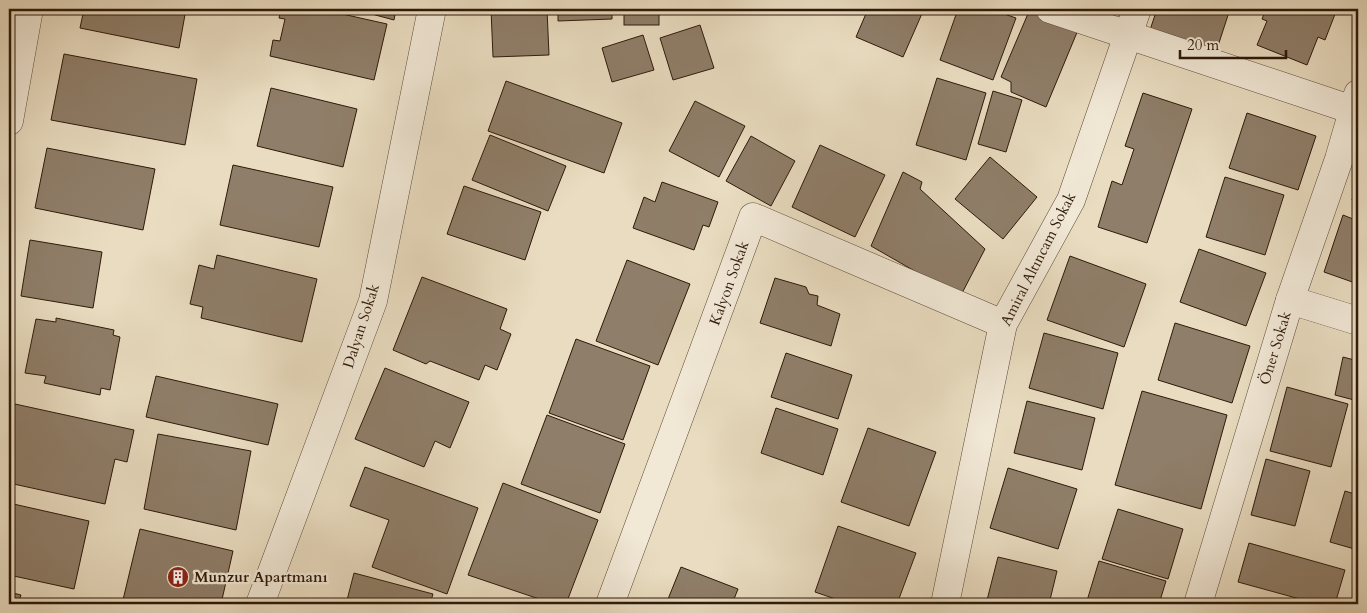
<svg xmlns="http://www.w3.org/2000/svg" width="1367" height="613" font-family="Cardo,serif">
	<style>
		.building { fill: #8f7e69; stroke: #2e190a }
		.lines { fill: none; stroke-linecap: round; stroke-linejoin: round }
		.minor-casing { stroke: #5d4a38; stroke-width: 29 }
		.minor { stroke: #f1e8d6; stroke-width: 28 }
		.labels { text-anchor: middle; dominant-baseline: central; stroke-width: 4.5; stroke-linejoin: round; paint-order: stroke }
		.street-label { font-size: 15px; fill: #2e190a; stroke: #f1e8d6 }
		.poi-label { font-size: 15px; font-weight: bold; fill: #2e190a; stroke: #f1e8d6; text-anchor: start }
	</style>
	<rect width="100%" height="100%" fill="#e9dcc0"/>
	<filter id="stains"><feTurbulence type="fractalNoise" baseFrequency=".004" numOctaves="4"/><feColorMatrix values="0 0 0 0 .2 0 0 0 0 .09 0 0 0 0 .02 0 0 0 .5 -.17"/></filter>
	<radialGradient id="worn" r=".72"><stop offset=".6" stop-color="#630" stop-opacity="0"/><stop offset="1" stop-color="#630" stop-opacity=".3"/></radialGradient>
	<!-- building -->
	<g class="building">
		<path d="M84,9h102l-7,39 -99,-20z"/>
		<path d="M281,9h39l67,15 -13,56 -104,-24 3,-16 7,1 5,-22 -6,-1z"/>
		<path d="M353,9h43l-2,11z"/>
		<path d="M491,9h56l2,46 -56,2z"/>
		<path d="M558,9h54v10l-54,2z"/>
		<rect x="624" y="9" width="35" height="16"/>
		<rect x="678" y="9" width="121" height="2"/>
		<path d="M868,9h56l-21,48 -47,-20z"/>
		<path d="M958,9h32l26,9 -23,62 -53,-20z"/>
		<path d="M1030,9l48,21 -32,77 -35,-15v-10l-10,-5z"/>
		<path d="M1157,9h73l-14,43 -66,-22z"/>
		<path d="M1266,9h71l-12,31 -7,-3 -11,28 -50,-20 10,-24 -5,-2z"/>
		<path d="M700,25l14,43 -41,12 -13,-42z"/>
		<path d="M643,35l11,35 -42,12 -10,-34z"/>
		<path d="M64,54l133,25 -12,66 -134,-25z"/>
		<path d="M937,78l49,15 -20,67 -50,-15z"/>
		<path d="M506,81l116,42 -18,50 -116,-42z"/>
		<path d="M271,88l86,21 -14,58 -86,-21z"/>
		<path d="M993,91l29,9 -16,52 -28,-8z"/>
		<path d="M1143,93l49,16 -45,134 -49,-16 14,-46 10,4 12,-36 -9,-3z"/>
		<path d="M695,101l50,25 -26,51 -50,-26z"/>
		<path d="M1247,113l69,23 -18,54 -69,-22z"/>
		<path d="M490,135l76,31 -18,45 -76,-31z"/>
		<path d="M751,136l44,25 -24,45 -45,-25z"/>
		<path d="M820,145l65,30 -30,62 -63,-30z"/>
		<path d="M47,148l108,21 -12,61 -108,-22z"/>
		<path d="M990,157l47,40 -34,42 -48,-40z"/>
		<path d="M233,165l100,22 -14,60 -99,-22z"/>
		<path d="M903,172l19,10 -2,7 65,60 -25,48 -89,-51z"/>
		<path d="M1225,177l59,18 -19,60 -59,-18z"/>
		<path d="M1358,181v21l-6,-2z"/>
		<path d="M662,182l56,20 -9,25 -6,-2 -9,25 -61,-22 11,-31 11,5z"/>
		<path d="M464,186l77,26 -16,48 -78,-26z"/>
		<path d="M1343,215l15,6v63l-34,-12z"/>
		<path d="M30,240l72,12 -9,56 -72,-12z"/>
		<path d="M1199,249l67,24 -20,53 -66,-24z"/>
		<path d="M217,255l100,24 -15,63 -101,-24 2,-11 -13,-3 9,-39 15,4z"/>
		<path d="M1070,256l76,28 -22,63 -77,-27z"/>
		<path d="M627,260l63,24 -32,81 -62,-24z"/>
		<path d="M422,277l85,32 -7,20 11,5 -14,36 -12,-5 -6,15 -49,-19 -4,3 -33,-14z"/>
		<path d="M775,278l31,9 3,7 9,2 -1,9 23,9 -9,32 -71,-23z"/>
		<path d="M56,318l58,12 -1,5 7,2 -10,53 -9,-2 -1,7 -56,-12 2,-7 -21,-3 11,-54 20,3z"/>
		<path d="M1175,323l75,23 -18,57 -74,-23z"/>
		<path d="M1044,333l74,20 -15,56 -74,-21z"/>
		<path d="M576,339l74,27 -27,74 -74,-27z"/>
		<path d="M786,353l66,22 -14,44 -67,-22z"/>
		<path d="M1343,357l15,4v40l-23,-6z"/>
		<path d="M385,368l84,34 -19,46 -15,-7 -11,26 -69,-28z"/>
		<path d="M156,376l122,28 -10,41 -122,-28z"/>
		<path d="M1287,387l61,17 -17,63 -61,-16z"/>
		<path d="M1142,391l85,24 -26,94 -86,-24z"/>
		<path d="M1027,401l68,17 -13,52 -68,-17z"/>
		<path d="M15,404l119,26 -7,32 -12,-3 -10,45 -96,-21v-52z"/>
		<path d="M776,408l62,21 -15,46 -62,-22z"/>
		<path d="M547,415l78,29 -25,69 -79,-29z"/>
		<path d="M868,428l68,24 -27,74 -68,-24z"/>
		<path d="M158,434l93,17 -15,79 -92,-21z"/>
		<path d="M1266,459l44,12 -15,55 -44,-11z"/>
		<path d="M365,467l113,41 -31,86 -75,-27 17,-47 -39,-14z"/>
		<path d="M1008,468l69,21 -19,60 -68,-21z"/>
		<path d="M503,483l95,37 -32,84h-12l-86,-29z"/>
		<path d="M1345,491l13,4v55l-28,-8z"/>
		<path d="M9,503l80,18 -15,68 -65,-14z"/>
		<path d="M1118,509l65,20 -15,50 -66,-20z"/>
		<path d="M838,526l78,27 -19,51h-47l-35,-12z"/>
		<path d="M140,529l93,22 -12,53h-99z"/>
		<path d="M1249,543l96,27 -10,34h-17l-80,-22z"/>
		<path d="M998,557l59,14 -8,33h-63z"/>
		<path d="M1099,561l67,20 -7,23h-73z"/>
		<path d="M681,567l57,22 -6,15h-66z"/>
		<path d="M354,573l79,21 -3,10h-84z"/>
		<path d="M9,592l12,3 -2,6 15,3h-25z"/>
	</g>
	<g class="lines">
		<!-- minor casing -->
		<g class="minor-casing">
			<g id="minor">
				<path d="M1050,9l303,101"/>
				<path d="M9,121l20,-112"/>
				<path d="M1290,300l68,21"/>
				<path d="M260,604l113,-303 59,-292"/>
				<path d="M610,604l143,-387 250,107"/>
				<path d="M945,604l58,-280 68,-124 66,-191"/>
				<path d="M1198,604l92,-304 49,-141 19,-65"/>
			</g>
		</g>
		<!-- minor -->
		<use href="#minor" class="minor"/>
	</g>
	<!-- icons -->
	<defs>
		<g id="building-disc" transform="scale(1.125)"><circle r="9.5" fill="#8f2418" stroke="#f1e8d6"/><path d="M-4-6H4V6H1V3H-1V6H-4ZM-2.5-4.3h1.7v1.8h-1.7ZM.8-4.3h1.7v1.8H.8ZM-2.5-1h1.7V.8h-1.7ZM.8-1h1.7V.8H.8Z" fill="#fff"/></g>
	</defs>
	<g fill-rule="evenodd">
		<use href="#building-disc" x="178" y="577"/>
	</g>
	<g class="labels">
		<!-- street labels -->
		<g class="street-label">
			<text transform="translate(1038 259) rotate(-63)">Amiral Altıncam Sokak</text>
			<text transform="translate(729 283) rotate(-70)">Kalyon Sokak</text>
			<text transform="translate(361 326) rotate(-72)">Dalyan Sokak</text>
			<text transform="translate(1275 348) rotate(-73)">Öner Sokak</text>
		</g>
		<!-- poi labels -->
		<g class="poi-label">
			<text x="194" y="577">Munzur Apartmanı</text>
		</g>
	</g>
	<!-- margin -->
	<rect width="1367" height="613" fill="none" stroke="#e9dcc0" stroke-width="30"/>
	<rect x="10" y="10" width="1347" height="593" fill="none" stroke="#2e190a" stroke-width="2.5"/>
	<rect x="15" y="15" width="1337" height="583" fill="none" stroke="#2e190a"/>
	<!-- scale -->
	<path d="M1180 50v8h106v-8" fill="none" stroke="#2e190a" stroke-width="2.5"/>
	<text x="1187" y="50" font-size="15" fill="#2e190a" stroke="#f1e8d6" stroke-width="4" paint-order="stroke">20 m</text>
	<rect width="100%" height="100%" filter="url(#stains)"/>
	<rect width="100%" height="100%" fill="url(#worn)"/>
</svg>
